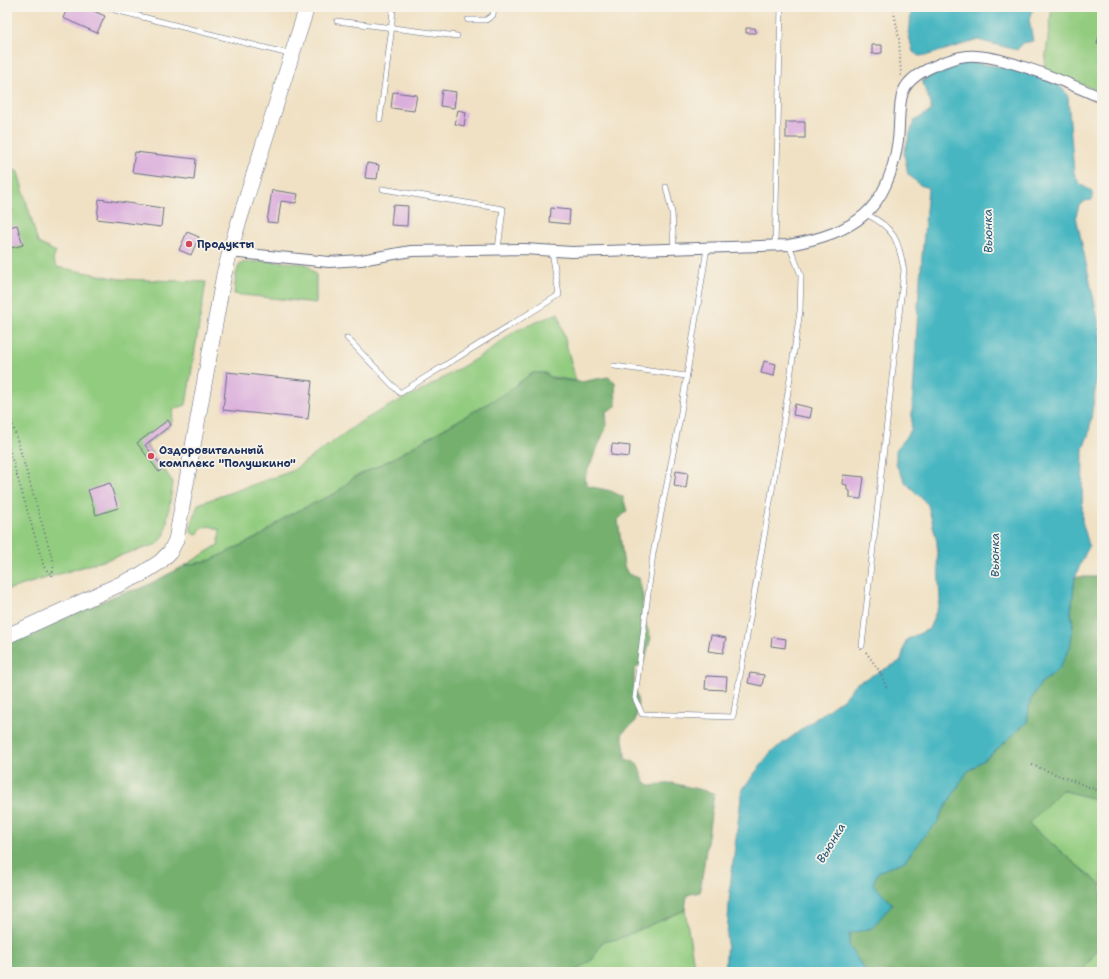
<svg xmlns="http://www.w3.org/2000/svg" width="1109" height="979" font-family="'Shantell Sans',sans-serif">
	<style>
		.green { fill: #92cc7f; stroke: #567e6e }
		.forest { fill: #75b06e; stroke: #487066 }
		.water { fill: #47b6c1; stroke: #317290 }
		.building { fill: #dbafdd }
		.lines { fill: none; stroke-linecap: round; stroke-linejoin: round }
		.service-casing { stroke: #666d82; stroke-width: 6 }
		.minor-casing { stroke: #666d82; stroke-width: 12 }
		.secondary-casing { stroke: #666d82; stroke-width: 16 }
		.path { stroke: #666d82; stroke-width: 2; stroke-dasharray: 1 3; stroke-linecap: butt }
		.service { stroke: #fff; stroke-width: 5 }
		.minor { stroke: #fff; stroke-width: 10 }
		.secondary { stroke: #fff; stroke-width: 15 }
		.poi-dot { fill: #d1495b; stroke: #f7f3e8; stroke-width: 1.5 }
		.labels { text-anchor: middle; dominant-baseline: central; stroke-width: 3.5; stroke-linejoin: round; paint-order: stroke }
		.poi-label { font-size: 11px; font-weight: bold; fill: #1b2f5e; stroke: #f7f3e8; text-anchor: start }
		.water-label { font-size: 12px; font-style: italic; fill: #28587c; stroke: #f7f3e8 }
	</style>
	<rect width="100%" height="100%" fill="#f7f3e8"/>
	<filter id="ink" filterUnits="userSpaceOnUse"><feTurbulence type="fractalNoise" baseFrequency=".025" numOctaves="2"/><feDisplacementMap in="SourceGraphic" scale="8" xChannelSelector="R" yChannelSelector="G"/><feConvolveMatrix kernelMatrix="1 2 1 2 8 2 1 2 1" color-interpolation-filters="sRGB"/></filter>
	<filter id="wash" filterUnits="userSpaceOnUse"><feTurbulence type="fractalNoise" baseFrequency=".012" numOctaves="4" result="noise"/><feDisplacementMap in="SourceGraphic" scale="16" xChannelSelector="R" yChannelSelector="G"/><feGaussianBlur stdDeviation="0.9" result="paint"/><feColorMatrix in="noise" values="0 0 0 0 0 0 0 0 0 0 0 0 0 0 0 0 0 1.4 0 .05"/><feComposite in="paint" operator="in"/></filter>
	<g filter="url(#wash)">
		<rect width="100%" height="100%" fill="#f0e1c4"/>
		<!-- green -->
		<g class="green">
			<path d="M1052,7h50v85l-58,-22z"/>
			<path d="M7,166l11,6 20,71 18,9 -3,8 4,7 63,12 86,3 -20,123 -12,4 -3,16 -25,20 27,37 -8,52 -7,10 -151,46z"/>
			<path d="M267,261l40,3 9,11v28l-82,-9 2,-20 4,-11z"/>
			<path d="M558,313l18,68 -25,-4 -6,-4h-13l-28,21 -114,66 -37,18 -17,15 -49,23 -25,19 -51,25 -27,6 34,-21 2,-15 -10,-4 -9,3 -4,6 -5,-2 -2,-3 8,-26 94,-33 70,-50 34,-19 25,-11 68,-40 26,-20z"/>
			<path d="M1062,790l40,11v85l-74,-62z"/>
			<path d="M685,910l10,62h-121l19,-13 9,-17 16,-3z"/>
			<path d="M1102,942v30h-20z"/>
		</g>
		<!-- forest -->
		<g class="forest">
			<path d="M532,373h13l6,5 30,4 27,-5 7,5 1,24 -10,6 1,13 -23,54 4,7 23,5 12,6 4,14 -9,9 6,46 4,8 11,4 4,19 -1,18 9,23 -6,21 -11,11v15l4,18 -3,19 -13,11 4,26 11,4 7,18 7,5 21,-3 42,10 -14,99 -13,3 -2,15 -67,29 -16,3 -9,17 -19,13h-567v-328l114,-51 19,-4 44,-23 27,-6 51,-25 25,-19 49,-23 17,-15 37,-18 114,-66z"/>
			<path d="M1102,571v230l-40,-11 -34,34 74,62v56l-20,30h-216l-17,-26 1,-13 22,-5 1,-44 5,-12 27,-11 18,-24 15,-15 3,-8 26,-42 26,-19 34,-31 3,-21 11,-18 18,-14 14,-43 -2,-14 4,-35h23z"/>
		</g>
		<!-- water -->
		<g class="water">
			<path d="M911,7h123l-5,12 4,22 -10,2 -6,7 -39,-10 -50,15 -9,1 -6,-4 -5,-20 2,-5z"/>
			<path d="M970,62c23,4 90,11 98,35l6,76 5,10 13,9v8l-7,1 -6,4 -3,11 23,108 2,25 -12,84 -6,16 -1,72 7,24 -14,32 -4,35 2,14 -3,22 -11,21 -18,14 -11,18 -3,21 -34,31 -26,19 -26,42 -3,8 -15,15 -18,24 -27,11 -5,12 19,20 -20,24 -23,6v12l17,26h-141l5,-85 12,-97 28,-37 74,-55 11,-14 46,-23 5,-21 23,-11 11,-27 -3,-60 -9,-37 -22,-22 -10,-18v-15l15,-20 8,-139 9,-103 -8,-3 -12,-11 -4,-21 10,-32 17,-10v-7l-9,-23 16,-10z"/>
		</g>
		<g id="blocks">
			<!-- building -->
			<g class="building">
				<path d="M68,7h17l20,9 -8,17 -34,-15z"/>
				<path d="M473,7h11v2z"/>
				<path d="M1101,27h1v18l-5,-1z"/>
				<path d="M746,28h9l1,5h-10z"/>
				<path d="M872,45h10v8l-10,1z"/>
				<path d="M442,90l14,2 -2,16 -14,-2z"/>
				<path d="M393,92l24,3 -3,16 -23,-3z"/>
				<path d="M458,110l8,2 -2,14 -9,-2z"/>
				<rect x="786" y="122" width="19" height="16"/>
				<path d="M135,152l61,7 -2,21 -62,-8z"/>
				<path d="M367,163l12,2 -2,14 -12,-1z"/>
				<path d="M272,190l26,4 -2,9 -15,-2 -3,22 -11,-1z"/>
				<path d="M7,192l5,17 -5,1z"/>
				<path d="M99,199l64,9 -2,19 -64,-8z"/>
				<path d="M393,205l15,1 -1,20 -16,-1z"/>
				<path d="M550,208l20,2 -1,14 -20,-2z"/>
				<path d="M7,222l2,5 8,-2 6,20 -16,4z"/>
				<path d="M187,232l12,5 -8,18 -12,-5z"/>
				<path d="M764,361l12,3 -2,12 -13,-3z"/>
				<path d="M227,372l85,9 -4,38 -85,-9z"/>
				<path d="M795,404l17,4 -2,10 -17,-3z"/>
				<path d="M168,420l3,5 -26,20 18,23 -4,4 -22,-29z"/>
				<path d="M612,444l18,2 -1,11 -18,-2z"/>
				<path d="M676,471l12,2 -2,15 -12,-2z"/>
				<path d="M843,475l21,2 -3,22 -11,-1v-7l-3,-1v-5l-5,-1z"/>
				<path d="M110,483l8,25 -22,7 -8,-25z"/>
				<path d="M711,635l15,3 -3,15 -15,-2z"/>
				<path d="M772,637l14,2 -1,9 -14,-2z"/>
				<path d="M750,673l14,2 -2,11 -14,-3z"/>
				<path d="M706,676l21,1 -1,13 -21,-1z"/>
			</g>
		</g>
	</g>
	<g filter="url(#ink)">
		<use href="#blocks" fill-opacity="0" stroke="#666d82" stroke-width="1"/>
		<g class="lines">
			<!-- service casing -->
			<g class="service-casing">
				<g id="service">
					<path d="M109,7l6,3 174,44"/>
					<path d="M468,20h18l7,-5 1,-8"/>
					<path d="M337,21l120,15"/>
					<path d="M380,119l11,-85 2,-27"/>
					<path d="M666,187l6,26 2,36"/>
					<path d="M383,189l120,20 -5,40"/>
					<path d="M775,246l6,-239"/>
					<path d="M707,248l-27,170 -27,136 -18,144 7,16 91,3 48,-279 19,-127 1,-36 -12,-30"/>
					<path d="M347,338l53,55 159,-98 -7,-44"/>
					<path d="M614,366l72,10"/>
					<path d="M862,646l42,-376c-6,-30 -9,-42 -38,-56"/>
				</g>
			</g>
			<!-- minor casing -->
			<g class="minor-casing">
				<path id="minor" d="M230,252l99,10 32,-2 50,-9 113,-2 48,3 217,-7c67,-13 99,-34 109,-105 2,-15 0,-34 5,-48 5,-13 18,-20 29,-25 11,-5 23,-10 35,-11 33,-3 103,28 135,42"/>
			</g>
			<!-- secondary casing -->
			<g class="secondary-casing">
				<path id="secondary" d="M7,636l133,-61 20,-13 10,-10 6,-12 48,-266 11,-40 72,-227"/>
			</g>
			<!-- path -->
			<g class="path">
				<path d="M893,7l6,31 2,39"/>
				<path d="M7,406l47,158 -2,12 -8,-9 -37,-125"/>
				<path d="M866,652l14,20 7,17"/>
				<path d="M1032,765l70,27"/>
			</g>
			<!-- service -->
			<use href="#service" class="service"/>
			<!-- minor -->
			<use href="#minor" class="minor"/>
			<!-- secondary -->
			<use href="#secondary" class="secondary"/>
		</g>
	</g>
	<!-- markers -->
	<g class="poi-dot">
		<circle cx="189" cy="244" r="4"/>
		<circle cx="151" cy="456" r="4"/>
	</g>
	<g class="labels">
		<!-- poi labels -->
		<g class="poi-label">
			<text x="197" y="244">Продукты</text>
			<text x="159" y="450">Оздоровительный<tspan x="159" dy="13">комплекс "Полушкино"</tspan></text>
		</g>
		<!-- water labels -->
		<g class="water-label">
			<text transform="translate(988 231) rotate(-91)">Вьюнка</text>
			<text transform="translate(995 555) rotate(-90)">Вьюнка</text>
			<text transform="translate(831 843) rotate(-59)">Вьюнка</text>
		</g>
	</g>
	<!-- margin -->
	<rect width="1109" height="979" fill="none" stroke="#f7f3e8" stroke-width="24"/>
</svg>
